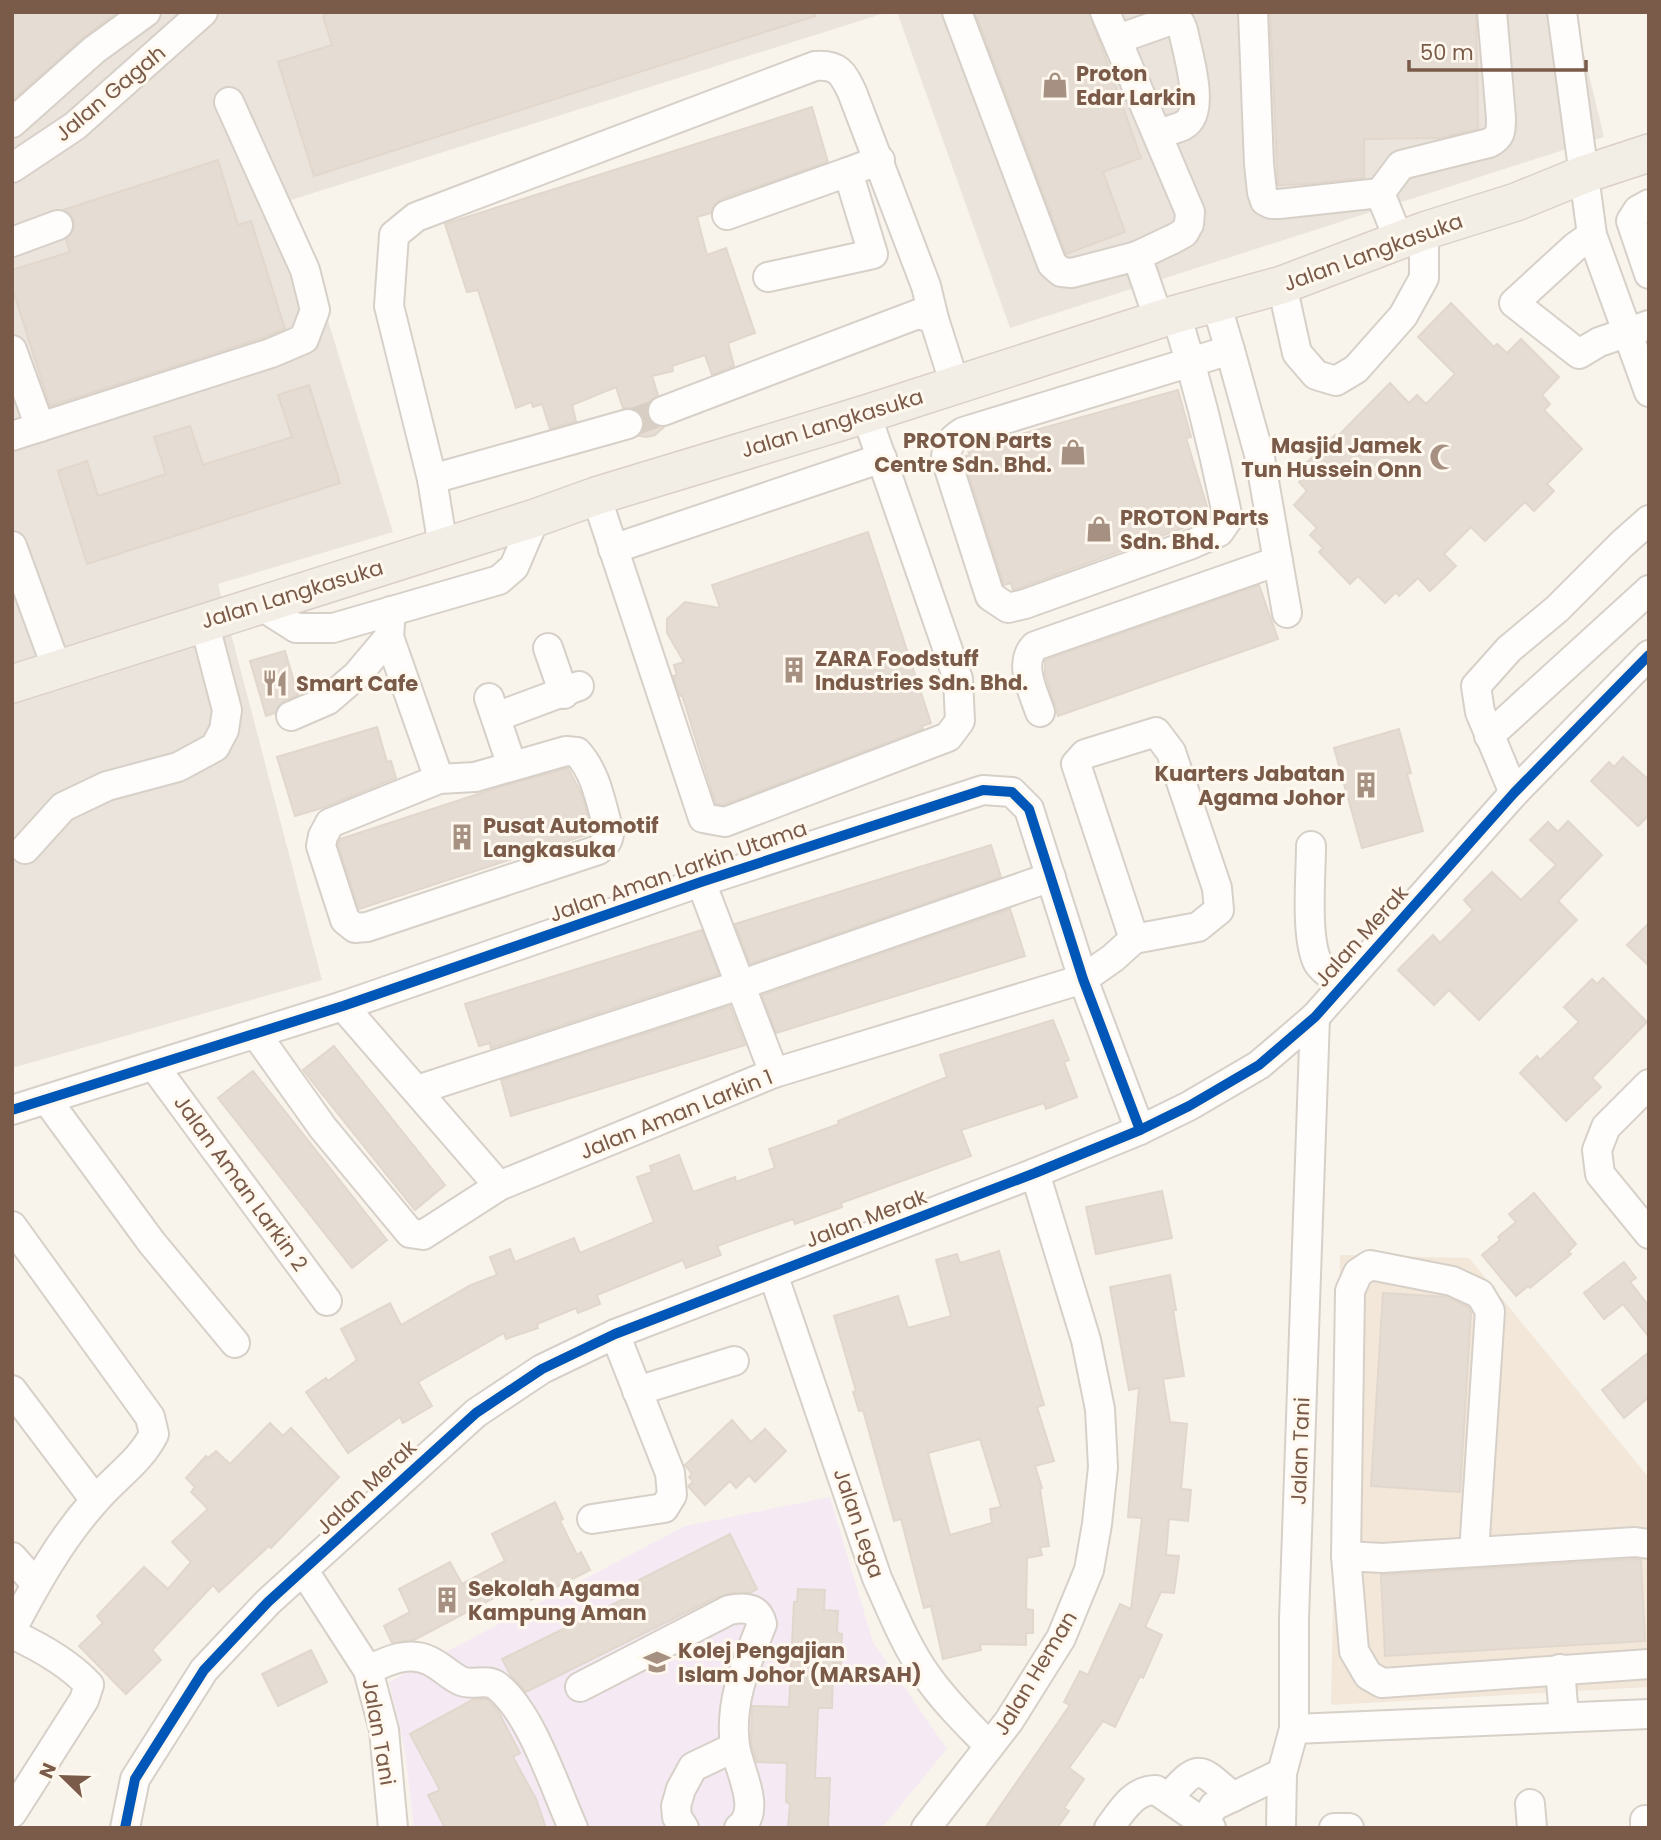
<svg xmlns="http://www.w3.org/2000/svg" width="1661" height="1840" font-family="Poppins,sans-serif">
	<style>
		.residential { fill: #f2e7d9 }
		.industrial { fill: #ebe4dc }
		.education { fill: #f5eaf4 }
		.building { fill: #e5dcd3; stroke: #e1d7cd; stroke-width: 2; fill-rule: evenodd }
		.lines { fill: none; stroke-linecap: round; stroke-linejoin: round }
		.minor-tunnel { stroke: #d8cec3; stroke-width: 28; stroke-dasharray: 28 14; stroke-linecap: butt }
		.minor-casing { stroke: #d7d0c8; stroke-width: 32 }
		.major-casing { stroke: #dad0c9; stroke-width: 40 }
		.minor { stroke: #fefdfc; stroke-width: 28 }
		.major { stroke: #f3eee5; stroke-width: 37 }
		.cycleway-casing { stroke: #fff8ee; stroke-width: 15 }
		.cycleway { stroke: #0057b8; stroke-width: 10 }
		.labels { text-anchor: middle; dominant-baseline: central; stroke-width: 6; stroke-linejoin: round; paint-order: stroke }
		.poi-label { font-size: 21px; font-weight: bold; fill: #7a5a48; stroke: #fff8ee; text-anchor: start }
		.street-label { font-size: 21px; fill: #7a5a48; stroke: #fff8ee }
	</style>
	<rect width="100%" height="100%" fill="#f8f4ec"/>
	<!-- residential -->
	<path class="residential" d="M1340,1255l129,3 180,220v209l-318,18z"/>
	<!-- industrial -->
	<g class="industrial">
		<path d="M12,12h876l-597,188 102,332 -175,52 104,396 -310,88z"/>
		<path d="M897,12h677l30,125 -594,191z"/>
	</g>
	<!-- education -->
	<path class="education" d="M830,1497l43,145 74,107 -65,79h-468l-9,-77 -16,-69 296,-156z"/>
	<!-- building -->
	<g class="building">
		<path d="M12,12h105l-34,26 -71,63z"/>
		<path d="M333,12h481l1,4 -501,160 -36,-114 54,-17 -9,-29z"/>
		<path d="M975,12h114l52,146 -38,14 22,60 -59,22z"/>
		<path d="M1270,12h206l2,117 -39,9 -75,1v39l-57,6 -29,1z"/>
		<path d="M812,107l16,55 -107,37 -7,6 -3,8 -14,4 10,38 19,-7 29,85 -27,10 6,23 -22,9 -7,-20 -33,11 1,5 -21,5 6,19 -8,6 -3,7v8l6,8 11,3 -9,8 -8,2 -8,-1 5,-9v-8l-4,-6 -9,-5h-8l-7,-21 -44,18 4,16 -26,8 -8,-25 -9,3 -2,-5 -15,6 -38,-118 -11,2 -22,-68z"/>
		<path d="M218,160l20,65 13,-4 34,108 -20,8 -215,69 -38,-119v-17l58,-18 -4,-13 8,-11v-8l-5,-7 -6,-3z"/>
		<path d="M1451,303l43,44 3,-3 10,9 14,-14 38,38 -17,18 8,9 -6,6 38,39 -35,35 7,7 -20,20 -9,-9 -40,39 -14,-14 -27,27 12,12 -26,25 -12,-13 -19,18 -3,-4 -11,11 -27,-27 -8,8 -31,-32 4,-4 -13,-13 7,-7 -23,-23 13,-14 -8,-9 10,-10 -6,-6 32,-31 2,2 53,-54 19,20 8,-8 9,9 29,-30 -37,-37z"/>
		<path d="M309,385l31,98 -253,81 -29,-93 29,-10 11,35 68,-22 -12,-37 36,-11 13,39 89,-28 -14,-42z"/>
		<path d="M1178,390l13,47 -5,1 24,78 -2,3 -188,69 -7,2 -2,-7 -7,2 -41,-128 6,-2 -1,-6z"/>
		<path d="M868,532l63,191 -9,3 1,3 -200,76 -7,-1 -34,-109 -2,1 -7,-20 4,-1 -3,-10 10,-3 -17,-29v-14l18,-17 35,6 -8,-23z"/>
		<path d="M1259,585l19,54 -220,77 -13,-42v-14z"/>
		<path d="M285,651l13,44 -14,6 -6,5 -3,7 -9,3 -16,-55z"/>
		<path d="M377,727l10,35 4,-1 5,17 -71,29 -30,9 -18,-59z"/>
		<path d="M1399,729l12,44 -4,1 16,57 -61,17 -28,-100z"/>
		<path d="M1623,757l26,23v35l-11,11 -47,-45 18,-19 5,5z"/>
		<path d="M568,768l14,27 10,38 -233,76 -21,-64 2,-6 166,-54z"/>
		<path d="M1568,821l34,34 -44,46 19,19 -98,100 -30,-30 -15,15 -36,-35 35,-35 7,8 33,-33 -9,-10 28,-28 29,28 35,-35 -26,-25 18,-18 10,10z"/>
		<path d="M991,845l10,32 -251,87 -15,-40z"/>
		<path d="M1010,909l15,47 -249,77 -14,-38z"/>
		<path d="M1649,923v43l-22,-21z"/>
		<path d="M702,930l17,44 -228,74 -1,-5 -11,3 -14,-42z"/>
		<path d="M1603,978l44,44 -55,56 9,9 -35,34 -46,-48 17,-17 3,4 39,-38 -15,-15 28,-28 5,5z"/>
		<path d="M730,1006l15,39 -234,71 -10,-36z"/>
		<path d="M1053,1020l16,40 -5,2 13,35 -31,12 -2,-6 -83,27 10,26 -130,47 1,4 -47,17 -2,-5 -76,27 4,9 -35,13 -3,-8 -86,35 3,9 -22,9 -2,-5 -39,16 1,4 -32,11 -2,-6 -86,49 14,24 -29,17 -3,-6 -52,36 -42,-61 20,-14 2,3 29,-21 -16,-31 49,-26 11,22 70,-40 26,-10 -7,-18 20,-8 5,13 59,-24 6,15 74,-31 -17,-45 15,-5 -2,-6 29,-11 14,37 42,-15 1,5 39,-14 -6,-19 70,-25 -1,-3 109,-44 -7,-22z"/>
		<path d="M334,1046l111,139 -30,25 -112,-140z"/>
		<path d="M253,1071l134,169 -35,28 -134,-170z"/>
		<path d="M1162,1191l10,47 -76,16 -10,-47z"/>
		<path d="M1534,1193l42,51 -8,8 3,2 -41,34 -2,-2 -12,10 -34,-41 18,-15 -2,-3 18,-15 -7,-8z"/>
		<path d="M999,1251l45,154 -7,2 17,54 -19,5 7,22 -2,1 9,57 -9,1 2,8 -15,3 -1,51 7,1v23h-7v12l-46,-1 1,6 -38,9 -12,-53 -7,2 -23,-89 -7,2 -31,-111 -4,1 -6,-19 3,-1 -22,-75 64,-20 10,32 43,-12 -15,-56 21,-6 3,9zM980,1439l21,68 -11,2 2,14 -42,12 -22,-82z"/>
		<path d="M1624,1262l12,16 -6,4 19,24v31l-26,-33 -19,15 -20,-26z"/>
		<path d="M1170,1275l6,35h-3l11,66 -21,3 7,43 17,2 -6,65 10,1 -3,31 -19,-2 -3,36 13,1 -5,37 -13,-1 -16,35 17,8 -19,43 -3,-2 -25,51 -12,-6 -34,47 15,11 -20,29 5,3 -12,17h-72l85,-123 -6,-3 16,-31 8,4 32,-71 11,5 11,-91 -14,-1 11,-129 -10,2 -19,-103z"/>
		<path d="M1383,1293l65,4 20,10 3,5 -11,180 -89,-6z"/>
		<path d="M1649,1352v45l-25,21 -22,-28z"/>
		<path d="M732,1420l19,22 14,-13 21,22 -31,31 -6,-7 -13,13 -6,-7 -25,24 -17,-19 5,-4 -4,-5 3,-3 -7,-9z"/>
		<path d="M270,1423l13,13 8,-8 48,49 -68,71 -2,-2 -50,46 -6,-7 -61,65 9,10 -35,34 -47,-48 24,-23 -6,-7 47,-49 24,22 23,-27 -19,-20 36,-33 -17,-17 4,-5 -9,-9 20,-22 2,2 8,-7 14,13z"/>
		<path d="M555,1502l8,17 -3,2 17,34 4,-3 9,18 -59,30 -9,-17 -108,57 -22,3 -8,-17 26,-14 -11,-23 51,-27 12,22 43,-23 -13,-27z"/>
		<path d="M730,1534l27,55 -7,4h-18l-17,5 -189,94 -15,-16 -9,-17 142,-70 -5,-9z"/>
		<path d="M1634,1559l7,1 4,81 -260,15 -4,-81z"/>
		<path d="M798,1589l27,1 -1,20 14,1 -1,22 5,1 -1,30 -8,-1 -1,45h-14l-3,70h15l-2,50h-40l2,-24 -4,-2 1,-39 -30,-1 -6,-18 1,-38 37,1 5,-105h3z"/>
		<path d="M311,1650l16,32 -49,24 -16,-32z"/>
		<path d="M474,1699h13l11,12 22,42 -7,4 23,42 10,29h-101l-17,-33 12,-5 -30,-56z"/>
	</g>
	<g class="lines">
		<!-- minor-tunnel -->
		<path class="minor-tunnel" d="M628,424l35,-13"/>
		<!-- minor casing -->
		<g class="minor-casing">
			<g id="minor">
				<path d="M957,12l95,252 9,8 11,1 65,-17 36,-17 11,-6 5,-9 1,-12 -85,-200"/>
				<path d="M1253,12l6,152 3,28 3,9 6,3h8l101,-11"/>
				<path d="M1562,12l30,223 57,157"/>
				<path d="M1118,39l54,-19 8,3 3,7c4,22 24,82 1,95 -7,4 -18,6 -26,9"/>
				<path d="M12,123l82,-73 52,-38"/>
				<path d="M12,168l63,-42 128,-114"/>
				<path d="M1649,204l-11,6 -7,11 18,53"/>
				<path d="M727,215l121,-43"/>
				<path d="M1592,235l-17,12 -61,56 65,51 20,-12 50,-17"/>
				<path d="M1399,240l-19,-47 21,-28 88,-22c12,-6 12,-12 12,-25l-9,-106"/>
				<path d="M12,242l46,-17"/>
				<path d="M1137,256l22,64"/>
				<path d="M768,277l105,-23 -25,-82 32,-12"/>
				<path d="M1282,285l15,68 19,22 20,6 20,-12 47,-53 21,-38v-47"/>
				<path d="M1216,303l14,47"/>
				<path d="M1176,314c21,68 38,136 52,205l-9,13 -27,12 -167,60 -17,4 -18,-12 -44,-137c0,-14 6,-20 17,-27l267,-82 30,108 27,155"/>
				<path d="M12,350l28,77"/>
				<path d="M663,411l255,-97 16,5 21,66"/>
				<path d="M12,436l259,-83 33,-14 11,-29 -10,-40 -76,-168"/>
				<path d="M432,479l196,-55"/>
				<path d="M596,496l107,322 22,4 223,-85 12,-16 -2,-42 -92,-265"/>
				<path d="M12,546l45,123"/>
				<path d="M443,547l-11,-68 -43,-173 5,-71 22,-18 399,-151c23,-2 28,7 37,26l74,194 8,33"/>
				<path d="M613,549l269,-91"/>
				<path d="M260,605l36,23h37l166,-48 15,-13 21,-49"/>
				<path d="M389,637l50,142"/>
				<path d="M548,648l16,46"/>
				<path d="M489,698l23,68"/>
				<path d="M1040,712c-7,-21 -22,-49 -5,-66l243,-85"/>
				<path d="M291,716l37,-16 29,-25 32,-38 2,-26"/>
				<path d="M496,717l83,-31"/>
				<path d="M1489,736l160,-146"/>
				<path d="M566,751l11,1c20,22 24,52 32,80 0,9 -4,12 -11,18l-231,77 -12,1 -10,-8 -24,-74 2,-10 7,-13 109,-44 36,-2z"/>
				<path d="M1514,793l-34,-81 -4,-26 33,-37 48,-40 65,-65 27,-24"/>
				<path d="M1311,846c0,29 -6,92 7,117 5,8 18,16 25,22"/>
				<path d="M25,849l38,-42 44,-21 71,-19 37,-20 9,-17 3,-20 -23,-88"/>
				<path d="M701,882l73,191"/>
				<path d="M343,1006l156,180 275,-113 309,-94 30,-21 21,-19 -58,-175 9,-10 71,-22 15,20 46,136 2,22 -21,17 -64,12"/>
				<path d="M256,1034l67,94 87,105 13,2 76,-49"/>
				<path d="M154,1066l173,235"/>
				<path d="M1649,1084l-43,43 -9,23 3,24 49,60"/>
				<path d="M417,1090l323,-105 311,-108"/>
				<path d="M47,1100l105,143 83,100"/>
				<path d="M12,1110l331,-104 358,-124 282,-92 29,2 17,17 54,170 57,151"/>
				<path d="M12,1226l138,191 4,17c-14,28 -40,44 -60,68 -34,38 -58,82 -82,127"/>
				<path d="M773,1274l104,304c15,33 29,69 50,98 18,26 41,48 62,70"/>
				<path d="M12,1390l83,110"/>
				<path d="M637,1391l97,-30"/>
				<path d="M592,1519l72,-11 8,-13 -2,-22 -55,-139"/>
				<path d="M1649,1544l-14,-2 -253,16 -36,-2 8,95 14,24 14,8 267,-19"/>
				<path d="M1346,1556l4,-265 8,-18 12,-8 82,16 28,13 10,17 -16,241"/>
				<path d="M12,1557l24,27"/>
				<path d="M304,1571l64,99 16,60 9,98"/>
				<path d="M12,1634c26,12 57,29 77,51l-5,15 -72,113"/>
				<path d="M1560,1669l4,48"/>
				<path d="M368,1670c19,-9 42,-20 62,-9 11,5 20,15 31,20 11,5 26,-3 36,5 34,26 58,102 76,142"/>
				<path d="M580,1687l149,-77c15,-3 29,-3 33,14 -16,40 -33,78 -27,122 3,23 28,64 4,82"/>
				<path d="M1294,1729l355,-15"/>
				<path d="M1168,1798c32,-36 30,-31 65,-1"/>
				<path d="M1530,1804l2,24"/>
				<path d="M1645,1820v8"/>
				<path d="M1203,1823l11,-17 68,-33"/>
				<path d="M125,1828l10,-49 69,-109 64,-68 208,-189 66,-44 73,-35 420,-161 105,-43 49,-24 70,-41 56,-48 199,-224 135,-138"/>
				<path d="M684,1828l-7,-11 -1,-11 5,-17 12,-22 42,-20"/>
				<path d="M926,1828l83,-107 52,-83 28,-68 8,-46 6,-57 -3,-58 -14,-69 -51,-167"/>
				<path d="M1109,1828c13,-17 24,-38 47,-38l55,38"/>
				<path d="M1281,1828l1,-55 12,-44v-110l21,-602"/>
				<path d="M1334,1828h15"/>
			</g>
		</g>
		<!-- major casing -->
		<g class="major-casing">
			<path id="major" d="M12,684l523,-166 61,-22 270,-82 310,-100 106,-29 142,-54 92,-29 69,-28 64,-21"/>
		</g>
		<!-- minor -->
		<use href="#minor" class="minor"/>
		<!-- major -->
		<use href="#major" class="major"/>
		<!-- cycleway casing -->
		<g class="cycleway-casing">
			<g id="cycleway">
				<path d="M12,1110l331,-104 358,-124 282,-92 29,2 17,17 54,170 57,151"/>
				<path d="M125,1828l10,-49 69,-109 64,-68 208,-189 66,-44 73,-35 420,-161 105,-43 49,-24 70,-41 56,-48 199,-224 135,-138"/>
			</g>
		</g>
		<!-- cycleway -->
		<use href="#cycleway" class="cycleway"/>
	</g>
	<!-- icons -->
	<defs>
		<g id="shop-bare" transform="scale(2.1)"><path d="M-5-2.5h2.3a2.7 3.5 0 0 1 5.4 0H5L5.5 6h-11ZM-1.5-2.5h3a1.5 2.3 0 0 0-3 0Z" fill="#a69081" stroke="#fff8ee" stroke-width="2.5" paint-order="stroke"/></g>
		<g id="mosque-bare" transform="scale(2.1)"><path d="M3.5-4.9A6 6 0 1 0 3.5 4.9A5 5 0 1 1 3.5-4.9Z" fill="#a69081" stroke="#fff8ee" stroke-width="2.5" paint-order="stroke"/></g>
		<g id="building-bare" transform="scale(2.1)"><path d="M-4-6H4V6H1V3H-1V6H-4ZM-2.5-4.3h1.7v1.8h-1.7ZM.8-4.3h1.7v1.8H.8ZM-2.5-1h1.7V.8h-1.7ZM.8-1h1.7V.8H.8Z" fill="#a69081" stroke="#fff8ee" stroke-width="2.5" paint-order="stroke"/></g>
		<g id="restaurant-bare" transform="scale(2.1)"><path d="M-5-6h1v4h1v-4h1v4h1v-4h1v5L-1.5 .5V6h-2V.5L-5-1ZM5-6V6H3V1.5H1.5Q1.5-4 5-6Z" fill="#a69081" stroke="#fff8ee" stroke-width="2.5" paint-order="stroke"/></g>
		<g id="university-bare" transform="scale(2.1)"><path d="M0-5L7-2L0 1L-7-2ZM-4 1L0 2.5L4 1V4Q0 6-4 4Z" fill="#a69081" stroke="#fff8ee" stroke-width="2.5" paint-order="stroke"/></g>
	</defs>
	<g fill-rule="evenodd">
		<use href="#shop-bare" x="1055" y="85"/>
		<use href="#shop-bare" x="1073" y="452"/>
		<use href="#mosque-bare" x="1443" y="457"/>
		<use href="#shop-bare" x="1099" y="529"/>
		<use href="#building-bare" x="794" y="670"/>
		<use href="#restaurant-bare" x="275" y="683"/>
		<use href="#building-bare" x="1366" y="785"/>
		<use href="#building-bare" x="462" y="837"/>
		<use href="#building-bare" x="447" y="1600"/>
		<use href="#university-bare" x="657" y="1662"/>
	</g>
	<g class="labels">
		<!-- poi labels -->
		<g class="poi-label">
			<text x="1076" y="73">Proton<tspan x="1076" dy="24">Edar Larkin</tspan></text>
			<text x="1052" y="440" text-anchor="end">PROTON Parts<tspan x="1052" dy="24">Centre Sdn. Bhd.</tspan></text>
			<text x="1422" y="445" text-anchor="end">Masjid Jamek<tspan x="1422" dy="24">Tun Hussein Onn</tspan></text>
			<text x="1120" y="517">PROTON Parts<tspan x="1120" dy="24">Sdn. Bhd.</tspan></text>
			<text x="815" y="658">ZARA Foodstuff<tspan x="815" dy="24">Industries Sdn. Bhd.</tspan></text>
			<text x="296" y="683">Smart Cafe</text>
			<text x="1345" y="773" text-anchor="end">Kuarters Jabatan<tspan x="1345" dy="24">Agama Johor</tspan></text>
			<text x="483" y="825">Pusat Automotif<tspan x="483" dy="24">Langkasuka</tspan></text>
			<text x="468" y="1588">Sekolah Agama<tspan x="468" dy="24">Kampung Aman</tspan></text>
			<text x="678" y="1650">Kolej Pengajian<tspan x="678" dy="24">Islam Johor (MARSAH)</tspan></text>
		</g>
		<!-- street labels -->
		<g class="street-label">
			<text transform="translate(110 93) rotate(-40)">Jalan Gagah</text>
			<text transform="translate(1373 252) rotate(-20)">Jalan Langkasuka</text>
			<text transform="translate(832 423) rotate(-17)">Jalan Langkasuka</text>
			<text transform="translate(292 594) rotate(-17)">Jalan Langkasuka</text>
			<text transform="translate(678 871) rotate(-19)">Jalan Aman Larkin Utama</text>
			<text transform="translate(1361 936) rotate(-48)">Jalan Merak</text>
			<text transform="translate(676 1114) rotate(-22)">Jalan Aman Larkin 1</text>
			<text transform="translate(241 1183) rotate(54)">Jalan Aman Larkin 2</text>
			<text transform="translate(866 1218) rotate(-21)">Jalan Merak</text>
			<text transform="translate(1300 1451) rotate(-88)">Jalan Tani</text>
			<text transform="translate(366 1487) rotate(-43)">Jalan Merak</text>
			<text transform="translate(859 1523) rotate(71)">Jalan Lega</text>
			<text transform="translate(1035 1673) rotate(-59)">Jalan Heman</text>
			<text transform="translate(379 1732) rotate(80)">Jalan Tani</text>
		</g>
	</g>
	<!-- border -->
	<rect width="1661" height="1840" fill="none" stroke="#7a5a48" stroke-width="28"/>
	<!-- north arrow -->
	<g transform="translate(63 1777) rotate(293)" stroke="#fff8ee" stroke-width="5" paint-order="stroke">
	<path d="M0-5L12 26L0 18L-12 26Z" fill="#7a5a48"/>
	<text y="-10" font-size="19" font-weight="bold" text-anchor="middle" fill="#7a5a48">N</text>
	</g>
	<!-- scale -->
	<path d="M1409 60v10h177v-10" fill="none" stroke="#7a5a48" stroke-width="3.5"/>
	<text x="1420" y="60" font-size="21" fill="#7a5a48" stroke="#fff8ee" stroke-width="5" paint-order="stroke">50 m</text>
</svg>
